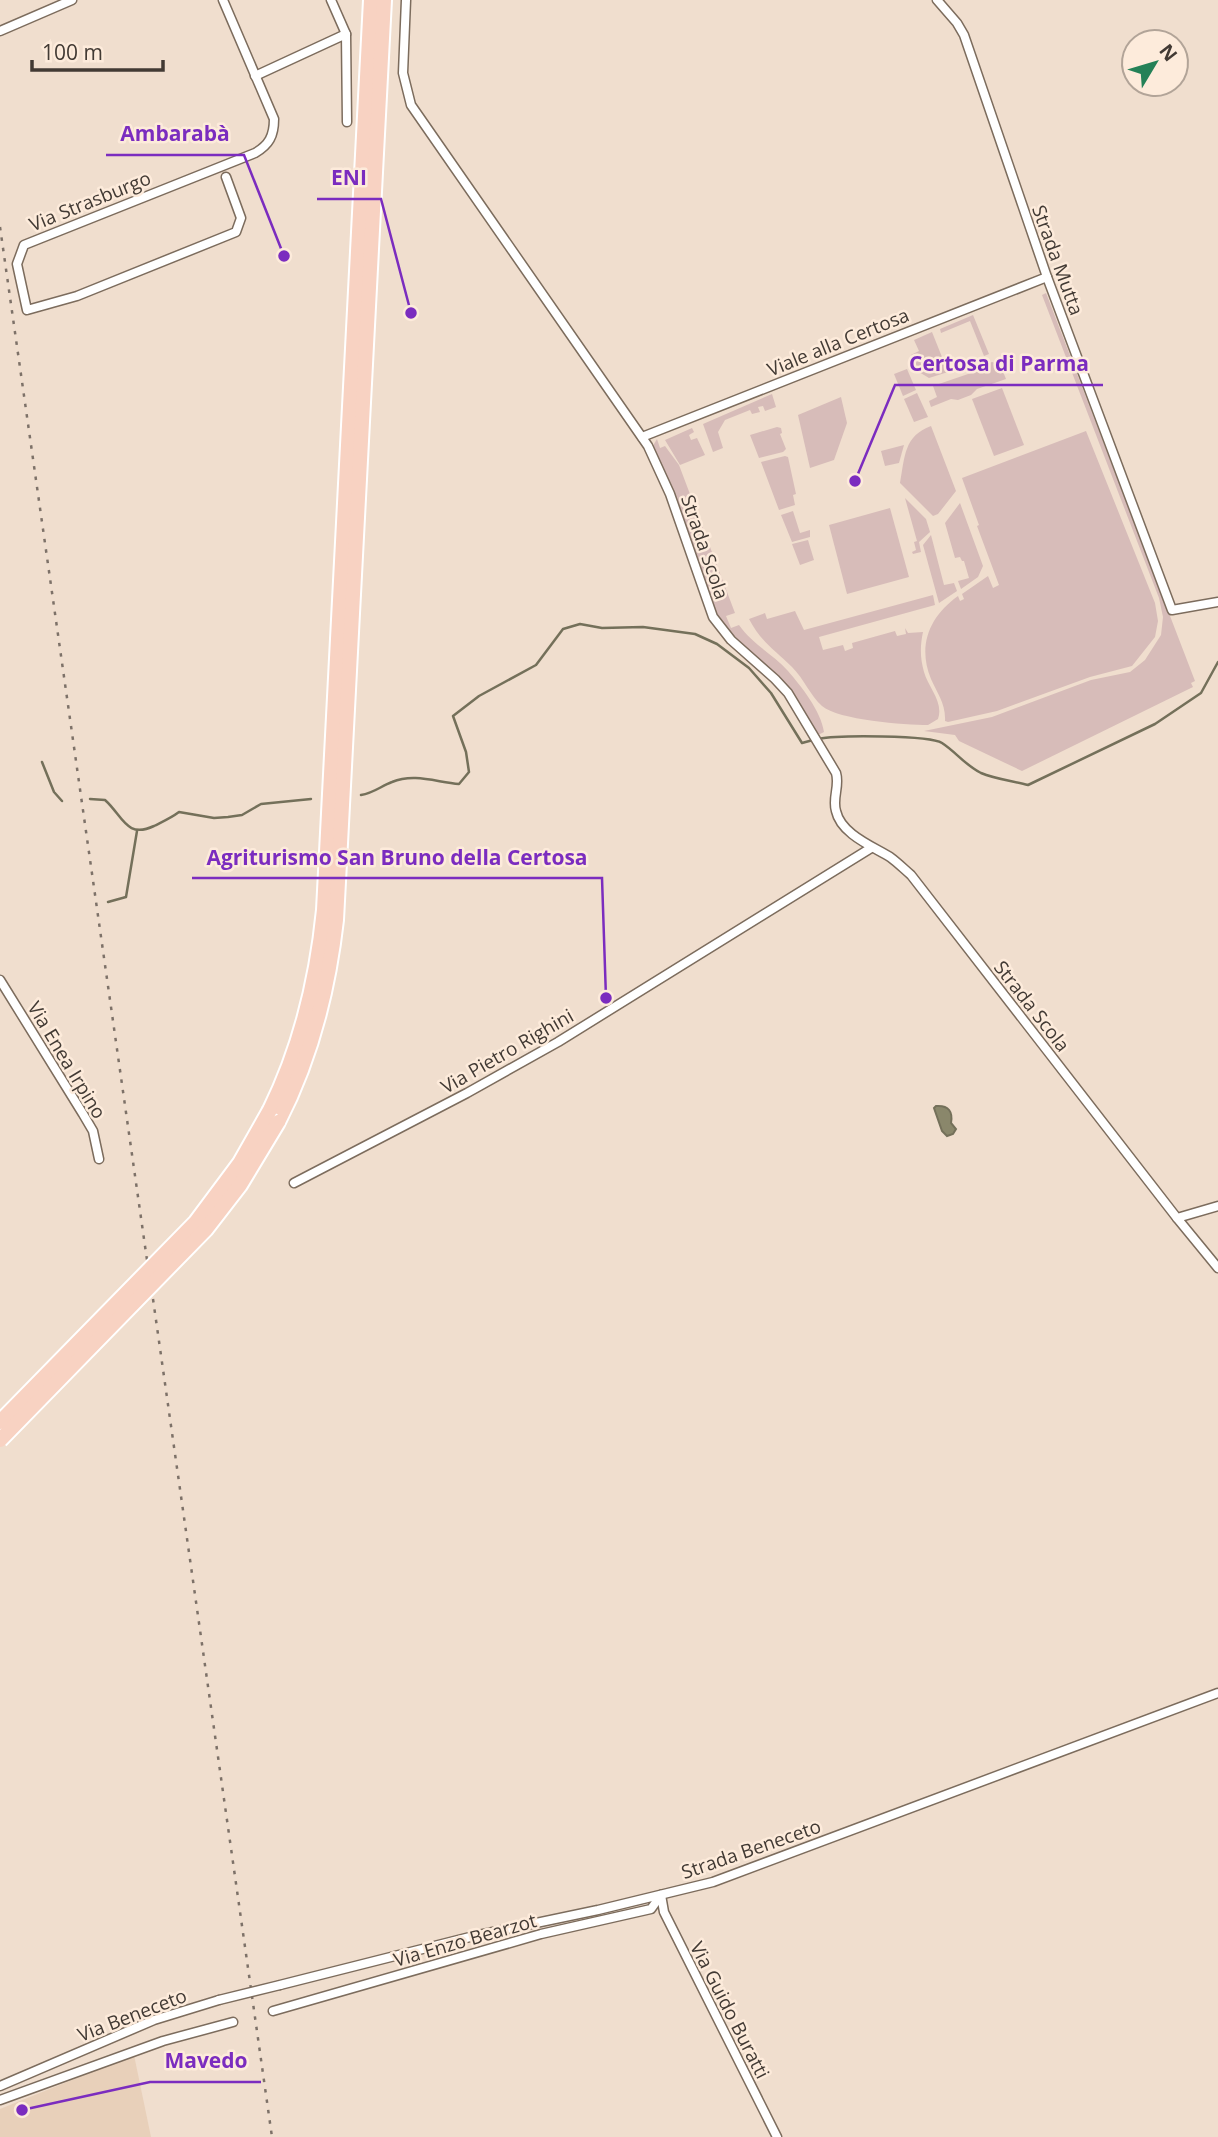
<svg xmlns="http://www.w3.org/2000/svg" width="1218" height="2137" font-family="'Open Sans',sans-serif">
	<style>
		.built { fill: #e8d0ba }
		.green { fill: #d7bcb9 }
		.water { fill: #8a876b; stroke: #74705a; stroke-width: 2 }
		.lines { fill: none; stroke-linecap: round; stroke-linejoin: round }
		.stream { stroke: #74705a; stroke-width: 2.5 }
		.minor-casing { stroke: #7c6c5d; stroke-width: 11 }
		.trunk-casing { stroke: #fff; stroke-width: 18 }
		.minor { stroke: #fff; stroke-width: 8 }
		.trunk { stroke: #f8d2c2; stroke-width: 14 }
		.rail { stroke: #7d7168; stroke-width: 2.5; stroke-dasharray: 3.5 7; stroke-linecap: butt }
		.minor-bridge-casing { stroke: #7c6c5d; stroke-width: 11; stroke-linecap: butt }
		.trunk-bridge-casing { stroke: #fff; stroke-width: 18; stroke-linecap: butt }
		.minor-bridge { stroke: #fff; stroke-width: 8 }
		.trunk-bridge { stroke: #f8d2c2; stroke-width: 14 }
		.labels { text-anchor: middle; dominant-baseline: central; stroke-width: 5; stroke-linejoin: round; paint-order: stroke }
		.street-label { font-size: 19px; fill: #423a34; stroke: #fdebdb }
		.leader { fill: none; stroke: #7b2cbf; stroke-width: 2.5 }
		.callout-dot { fill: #7b2cbf; stroke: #fdebdb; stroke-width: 2.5 }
		.callout-label { font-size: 21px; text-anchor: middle; font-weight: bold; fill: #7b2cbf; stroke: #fdebdb; stroke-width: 5; stroke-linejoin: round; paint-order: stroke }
	</style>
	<rect width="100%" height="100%" fill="#f0dece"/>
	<!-- built -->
	<path class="built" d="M134,2055l17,82h-151v-28z"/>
	<!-- green -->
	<g class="green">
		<path d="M1046,293l149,388 -4,2 2,4 -171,84 -63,-30 -4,-6 -31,-4 68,-14 99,-37 39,-8 15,-12 16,-25 2,-18 -4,-19 -117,-303z"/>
		<path d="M973,315l16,39 -5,2 -14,-35 -29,12 -1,-4z"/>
		<path d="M932,332l16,40 -19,6 -10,-6 -8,-17 8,-4 -5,-11z"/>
		<path d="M992,362l8,2 6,15 -29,10 -6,6 -13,5 -7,-1 -20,8 -2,-6 8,-4 -4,-11 38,-13 3,-4z"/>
		<path d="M907,369l9,21 -13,6 -9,-22z"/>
		<path d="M1002,388l22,57 -30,11 -22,-57z"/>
		<path d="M917,393l11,24 -14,5 -10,-23z"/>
		<path d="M772,394l4,13 -11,4 -2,-5 -5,1 2,5 -8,2 -2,-4 -25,10 -7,12 5,16 -10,4 -10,-28z"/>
		<path d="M841,397l6,26 -13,37 -24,8 -12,-53z"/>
		<path d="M931,426l25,65 -18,23 -5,2 -33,-33c5,-27 4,-47 31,-57z"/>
		<path d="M777,427l4,1 1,5 -2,1 6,15 -3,3 -24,6 -9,-23z"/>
		<path d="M692,428l2,4 -5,3 2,5 6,-2 8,17 -25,10 -15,-25z"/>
		<path d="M1086,431l69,172 3,18 -3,16 -23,29 -42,11 -93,34 -49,11 -3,-1c1,-17 -8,-28 -14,-42 -14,-34 -1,-63 27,-83l2,5 4,-2 -2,-5 26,-18 5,12 6,-3 -22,-59 2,-1 -17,-47z"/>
		<path d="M657,439l3,9 5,-2 14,19 56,148 -9,3 5,12 8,-3c13,19 34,29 49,46 13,15 33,40 36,61l-6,3 -29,-47 -56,-49 -15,-19 -45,-126 -19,-45v-5z"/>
		<path d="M904,445l-5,18 -14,3 -4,-15z"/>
		<path d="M785,456l3,1 8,37 -3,1 2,10 -16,5 -18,-48z"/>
		<path d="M905,498l21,21 4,13 -11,10 2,10 -8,2 -1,-2 4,-2 -2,-8 3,-1z"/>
		<path d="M960,503l23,63 -5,11 -17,12 -3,-8 11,-3 -5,-17h-2l-2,-4 -5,1 -10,-35z"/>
		<path d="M890,508l19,69 -62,17 -18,-69z"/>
		<path d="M793,511l7,22 10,-3v7l-18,5 -11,-27z"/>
		<path d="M931,535l13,50 10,-2 3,8 -18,12 -16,-58z"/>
		<path d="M808,540l6,20 -14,5 -8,-21z"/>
		<path d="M933,595l2,10 -116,32 4,13 20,-5 2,6 8,-3 -1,-5 43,-12 2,5 9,-2 -1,-6 3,5 15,-1c-3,14 -3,26 1,40 4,15 20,30 14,47l-10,6c-23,0 -90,-5 -106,-19 -12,-11 -18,-27 -30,-39 -17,-17 -31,-25 -43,-48l16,-6 2,6 28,-8 9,19z"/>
	</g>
	<!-- water -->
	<path class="water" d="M936,1106c13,-1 17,6 15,17l5,6 -3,5 -6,2 -5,-5 -8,-23z"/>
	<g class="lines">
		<!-- stream -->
		<g class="stream">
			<path d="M819,739c17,-4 111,-4 123,4 14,9 23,22 39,30 14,6 32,8 47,12l127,-61 46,-31 17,-31"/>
			<path d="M42,762l12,30 8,9"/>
			<path d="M361,795c13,-2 20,-9 31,-13 22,-9 44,0 67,2l10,-12 -3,-20 -13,-36 26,-20 57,-31 27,-36 17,-5 22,4 41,-1 52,7 22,10 32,24 22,25 31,50 11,-3"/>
			<path d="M90,799l15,1c18,16 21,39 49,26 10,-5 17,-8 25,-14l35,6 14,-1 14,-2 19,-11 50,-5"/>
			<path d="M108,902l18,-5 11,-66"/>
		</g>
		<!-- minor casing -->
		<g class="minor-casing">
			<g id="minor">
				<path d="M223,0l51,119c0,17 -5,26 -19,34l-231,92 -7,19 10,46 50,-14 159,-64 5,-14 -15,-41"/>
				<path d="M331,0l15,34 1,88"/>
				<path d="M406,0l-3,73 8,32 237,341 22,48 43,123 18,23 44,39 13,14 48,80c4,13 -4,25 0,38 5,23 36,35 54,46 7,5 14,12 21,18l266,343 41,-12"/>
				<path d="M937,0l20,23 7,12 83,242 125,333 46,-8"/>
				<path d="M0,31l72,-31"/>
				<path d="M255,76l91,-42"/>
				<path d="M642,437l405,-160"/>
				<path d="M0,980l83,134 10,17 6,28"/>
				<path d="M294,1183l173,-90 91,-51 313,-194"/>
				<path d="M1177,1218l41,50"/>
				<path d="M661,1895l3,17 113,225"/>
				<path d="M280,1985l194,-49 124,-26 115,-28 505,-189"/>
				<path d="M273,2011l268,-77 110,-25 10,-14"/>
				<path d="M0,2086l154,-66 65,-20"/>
				<path d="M0,2100l163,-59 70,-19"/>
			</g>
		</g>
		<!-- trunk casing -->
		<g class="trunk-casing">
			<g id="trunk">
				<path d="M270,1110c31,-63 47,-130 54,-200l47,-910"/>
				<path d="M278,1122c33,-64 50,-131 58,-202l48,-920"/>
			</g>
		</g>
		<!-- minor -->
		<use href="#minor" class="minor"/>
		<!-- trunk -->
		<use href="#trunk" class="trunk"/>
		<!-- rail -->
		<g class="rail">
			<path d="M0,227l147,1033"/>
			<path d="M153,1299l119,838"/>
		</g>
		<!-- minor-bridge casing -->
		<g class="minor-bridge-casing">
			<path id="minor-bridge" d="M219,2000l61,-15"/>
		</g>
		<!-- trunk-bridge casing -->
		<g class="trunk-bridge-casing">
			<g id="trunk-bridge">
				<path d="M0,1422l196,-200 44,-59 30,-53"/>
				<path d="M0,1440l206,-211 34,-44 38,-63"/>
			</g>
		</g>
		<!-- minor-bridge -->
		<use href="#minor-bridge" class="minor-bridge"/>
		<!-- trunk-bridge -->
		<use href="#trunk-bridge" class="trunk-bridge"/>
	</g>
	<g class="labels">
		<!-- street labels -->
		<g class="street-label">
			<text transform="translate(90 201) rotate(-22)">Via Strasburgo</text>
			<text transform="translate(1058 260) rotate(70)">Strada Mutta</text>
			<text transform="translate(838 342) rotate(-22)">Viale alla Certosa</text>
			<text transform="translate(705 547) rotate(71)">Strada Scola</text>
			<text transform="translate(1032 1006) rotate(52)">Strada Scola</text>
			<text transform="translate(507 1051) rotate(-30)">Via Pietro Righini</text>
			<text transform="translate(67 1060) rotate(59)">Via Enea Irpino</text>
			<text transform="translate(751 1849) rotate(-19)">Strada Beneceto</text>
			<text transform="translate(465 1940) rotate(-16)">Via Enzo Bearzot</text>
			<text transform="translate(730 2010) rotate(63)">Via Guido Buratti</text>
			<text transform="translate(132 2015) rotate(-21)">Via Beneceto</text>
		</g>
	</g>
	<!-- callouts -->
	<path class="leader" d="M284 256L244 155H106M411 313L381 199H317M855 481L895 385H1103M606 998L602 878H192M22 2110L150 2082H261"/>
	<g class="callout-dot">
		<circle cx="284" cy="256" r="7"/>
		<circle cx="411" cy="313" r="7"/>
		<circle cx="855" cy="481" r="7"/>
		<circle cx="606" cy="998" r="7"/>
		<circle cx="22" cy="2110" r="7"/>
	</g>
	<g class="callout-label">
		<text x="175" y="141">Ambarabà</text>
		<text x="349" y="185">ENI</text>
		<text x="999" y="371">Certosa di Parma</text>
		<text x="397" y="865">Agriturismo San Bruno della Certosa</text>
		<text x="206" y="2068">Mavedo</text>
	</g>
	<!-- north arrow -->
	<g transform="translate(1155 63) rotate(52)"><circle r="33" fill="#fdebdb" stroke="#b2a498" stroke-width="2"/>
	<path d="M0-5L12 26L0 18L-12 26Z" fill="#248157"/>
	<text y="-10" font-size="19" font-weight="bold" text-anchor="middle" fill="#423a34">N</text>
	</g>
	<!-- scale -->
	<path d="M32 60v10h131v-10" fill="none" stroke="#423a34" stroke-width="3.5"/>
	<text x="42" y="60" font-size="21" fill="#423a34" stroke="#fdebdb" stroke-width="5" paint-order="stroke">100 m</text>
</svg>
